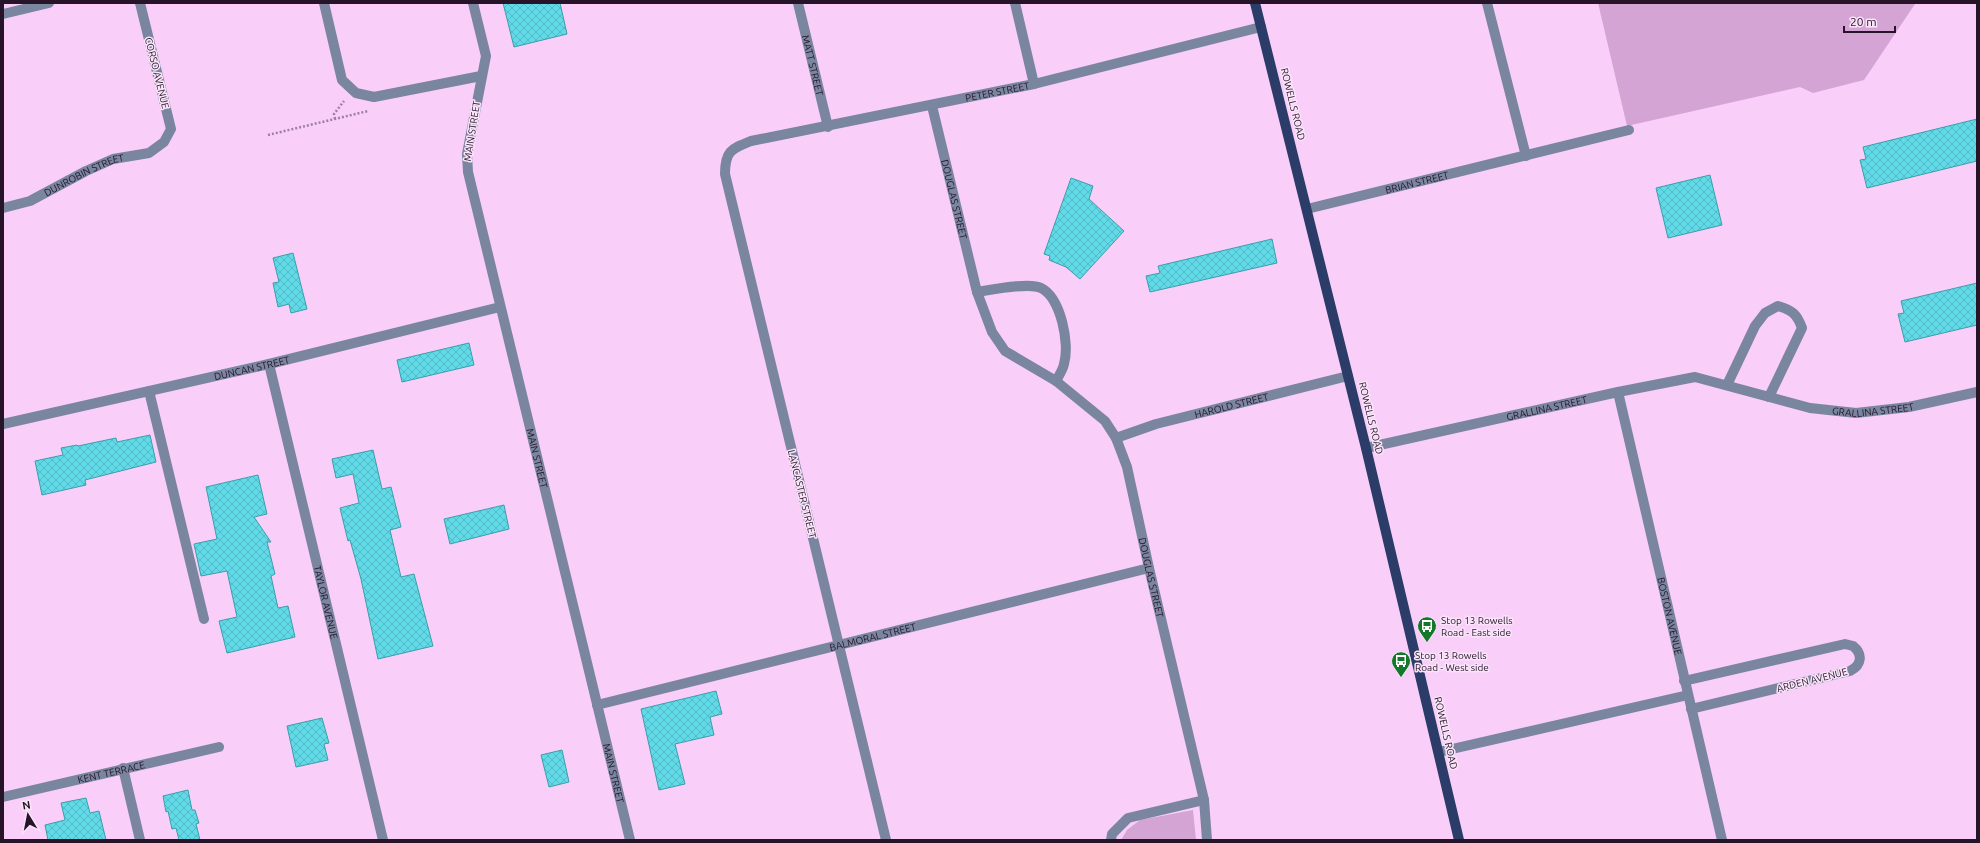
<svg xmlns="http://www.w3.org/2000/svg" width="1980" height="843" font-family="Ubuntu,sans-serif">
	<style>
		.green { fill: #d4a5d4 }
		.building { fill: url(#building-cross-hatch); stroke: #3a9ea9 }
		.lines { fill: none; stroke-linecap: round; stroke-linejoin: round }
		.path { stroke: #9f7fa0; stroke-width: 2.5; stroke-dasharray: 2 2; stroke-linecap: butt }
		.minor { stroke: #7a859f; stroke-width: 10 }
		.major { stroke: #2a3c67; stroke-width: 10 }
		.labels { text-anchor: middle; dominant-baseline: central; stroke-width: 3; stroke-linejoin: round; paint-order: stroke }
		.street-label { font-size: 10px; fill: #271428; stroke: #fae4fa }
		.poi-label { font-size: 10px; fill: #271428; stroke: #fae4fa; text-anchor: start }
	</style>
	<defs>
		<pattern id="building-cross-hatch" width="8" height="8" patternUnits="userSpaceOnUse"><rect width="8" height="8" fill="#61dae8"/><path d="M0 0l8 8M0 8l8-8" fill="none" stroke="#54bac7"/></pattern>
	</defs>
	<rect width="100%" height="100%" fill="#f9cff9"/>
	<!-- green -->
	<g class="green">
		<path d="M1598,3h322l-5,1 -51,76 -51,13 -13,-6 -173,39z"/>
		<path d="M1193,810l3,30h-75l6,-10 13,-10z"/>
	</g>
	<!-- building -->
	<g class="building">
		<path d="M503,3h57l7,31 -53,13z"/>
		<path d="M1977,119v42l-110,27 -7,-28 6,-1 -3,-12z"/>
		<path d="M1710,175l12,50 -54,13 -12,-50z"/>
		<path d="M1071,178l22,8 -4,13 35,32 -44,48 -14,-12 -17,-7 1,-4 -6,-2z"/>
		<path d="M1272,239l5,24 -127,29 -4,-16 14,-3 -2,-7z"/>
		<path d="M293,253l14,56 -16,4 -2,-9 -11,3 -5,-24 6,-1 -6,-24z"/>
		<path d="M1977,283v42l-72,17 -7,-28 6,-1 -3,-12z"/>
		<path d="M469,343l5,22 -72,17 -5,-22z"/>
		<path d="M150,435l6,27 -71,18 1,5 -44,10 -7,-34 28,-6 -2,-7 16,-3 1,1 38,-8 1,4z"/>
		<path d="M373,450l9,39 9,-2 10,40 -11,3 11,47 13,-3 19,72 -55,13 -17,-80 -11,-39 -2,1 -8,-33 19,-5 -6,-29 -17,4 -4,-19z"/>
		<path d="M258,475l9,39 -13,3 17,25h-4l8,32 -4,2 7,32 10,-2 7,31 -68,16 -8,-32 18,-4 -10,-46 -26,5 -7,-32 23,-5 -11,-52z"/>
		<path d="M504,505l5,24 -59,15 -6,-25z"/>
		<path d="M716,691l6,23 -12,3 4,18 -39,9 10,40 -26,6 -18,-81z"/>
		<path d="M322,718l7,25 -5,1 4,16 -32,7 -9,-41z"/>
		<path d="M562,750l7,32 -20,5 -8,-32z"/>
		<path d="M188,790l4,20h3l4,13 -3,1 4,16h-21l-3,-12 -4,1 -4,-18 -2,1 -3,-16z"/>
		<path d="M86,798l4,15 9,-2 7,29h-58l-3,-15 20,-5 -4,-17z"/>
	</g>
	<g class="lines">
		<!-- path -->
		<g class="path">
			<path d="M335,119l-1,-5 10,-13"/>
			<path d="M268,135l100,-24"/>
		</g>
		<!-- minor -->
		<g class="minor">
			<path d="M324,3l18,77 14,13 18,4 107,-21"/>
			<path id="s1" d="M473,3l13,53 -19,98 1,18 162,668"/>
			<path id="s2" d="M798,3l30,124"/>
			<path d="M1015,3l19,81"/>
			<path d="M1487,3l39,153"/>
			<path d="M3,14l46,-11"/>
			<path id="s3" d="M932,106l45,186 15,40 13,19 51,30 49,40 11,17 11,29 22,101 55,232 3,40"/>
			<path id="s4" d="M3,208l27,-7 56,-30 27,-12 36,-6 15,-11 7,-13 -31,-126"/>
			<path id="s5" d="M1307,209l322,-79"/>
			<path d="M977,292c14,-2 52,-10 64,-4 20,10 29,56 23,76 -1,6 -5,11 -8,17"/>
			<path id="s6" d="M269,364l114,476"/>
			<path d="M1727,385l28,-59 10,-13 13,-7c14,4 19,8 24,22l-33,69"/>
			<path d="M149,391l55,228"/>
			<path id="s7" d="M1618,392l104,448"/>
			<path id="s8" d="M3,424l266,-60 231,-57"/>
			<path id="s9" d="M1116,438l40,-14 192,-48"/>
			<path id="s10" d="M1366,448l252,-56 77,-15 115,31 46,5 53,-6 68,-15"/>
			<path d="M1684,681l161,-37 8,2c10,8 9,19 -3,25l-159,38"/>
			<path id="s11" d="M597,705l552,-137"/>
			<path d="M1439,752l249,-57"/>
			<path d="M123,768l17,72"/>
			<path id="s12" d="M3,797l216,-50"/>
			<path id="s13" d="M886,840l-161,-666c0,-23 6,-25 26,-33l283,-57 227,-57"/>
			<path d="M1111,840l1,-6 16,-16 76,-18"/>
		</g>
		<!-- major -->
		<path class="major" d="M1255,3l111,445 93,392"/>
	</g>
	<!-- icons -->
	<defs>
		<g id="bus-pin" transform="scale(1)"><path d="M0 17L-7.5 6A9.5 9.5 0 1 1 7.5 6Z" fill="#14782a" stroke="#fae4fa"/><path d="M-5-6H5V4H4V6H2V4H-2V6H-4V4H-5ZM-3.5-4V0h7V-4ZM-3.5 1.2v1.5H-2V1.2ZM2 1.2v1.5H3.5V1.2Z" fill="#fff"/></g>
	</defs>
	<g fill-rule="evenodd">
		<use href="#bus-pin" x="1427" y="626"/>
		<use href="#bus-pin" x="1401" y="661"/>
	</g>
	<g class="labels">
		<!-- street labels -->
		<g class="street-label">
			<text stroke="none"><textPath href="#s2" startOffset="64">MATT STREET</textPath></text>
			<text transform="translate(157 73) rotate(76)">CORSO AVENUE</text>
			<text stroke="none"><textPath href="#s13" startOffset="983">PETER STREET</textPath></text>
			<text transform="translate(1293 104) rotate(76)">ROWELLS ROAD</text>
			<text transform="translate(472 131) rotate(-81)">MAIN STREET</text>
			<text stroke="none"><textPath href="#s4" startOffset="88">DUNROBIN STREET</textPath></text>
			<text stroke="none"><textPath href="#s5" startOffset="113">BRIAN STREET</textPath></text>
			<text stroke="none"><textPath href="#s3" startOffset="96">DOUGLAS STREET</textPath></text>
			<text stroke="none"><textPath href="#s8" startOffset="255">DUNCAN STREET</textPath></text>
			<text stroke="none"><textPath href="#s9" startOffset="120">HAROLD STREET</textPath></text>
			<text stroke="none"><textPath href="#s10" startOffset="519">GRALLINA STREET</textPath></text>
			<text stroke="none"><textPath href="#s10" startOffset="185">GRALLINA STREET</textPath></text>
			<text transform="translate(1371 418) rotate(76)">ROWELLS ROAD</text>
			<text stroke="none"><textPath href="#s1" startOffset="467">MAIN STREET</textPath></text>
			<text transform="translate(802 494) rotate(76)">LANCASTER STREET</text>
			<text stroke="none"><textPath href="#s3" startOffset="544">DOUGLAS STREET</textPath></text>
			<text stroke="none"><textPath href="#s6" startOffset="245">TAYLOR AVENUE</textPath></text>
			<text stroke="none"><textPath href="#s7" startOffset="230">BOSTON AVENUE</textPath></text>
			<text stroke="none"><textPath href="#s11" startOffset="284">BALMORAL STREET</textPath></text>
			<text transform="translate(1812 680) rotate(-14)">ARDEN AVENUE</text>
			<text transform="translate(1446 733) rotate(77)">ROWELLS ROAD</text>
			<text stroke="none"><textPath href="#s12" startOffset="111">KENT TERRACE</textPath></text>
			<text stroke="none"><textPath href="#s1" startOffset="791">MAIN STREET</textPath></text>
		</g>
		<!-- poi labels -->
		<g class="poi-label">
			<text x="1441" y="620">Stop 13 Rowells<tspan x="1441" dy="12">Road - East side</tspan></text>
			<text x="1415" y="655">Stop 13 Rowells<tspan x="1415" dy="12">Road - West side</tspan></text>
		</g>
	</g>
	<!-- border -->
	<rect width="1980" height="843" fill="none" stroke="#271428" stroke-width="8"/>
	<!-- north arrow -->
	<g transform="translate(28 815) rotate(350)" stroke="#fae4fa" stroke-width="3" paint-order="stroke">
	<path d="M0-3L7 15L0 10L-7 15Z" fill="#271428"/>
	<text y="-6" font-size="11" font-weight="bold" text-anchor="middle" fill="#271428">N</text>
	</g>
	<!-- scale -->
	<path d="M1844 26v6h51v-6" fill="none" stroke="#271428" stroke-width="2"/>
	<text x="1850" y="26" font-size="12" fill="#271428" stroke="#fae4fa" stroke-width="3" paint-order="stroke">20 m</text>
</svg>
